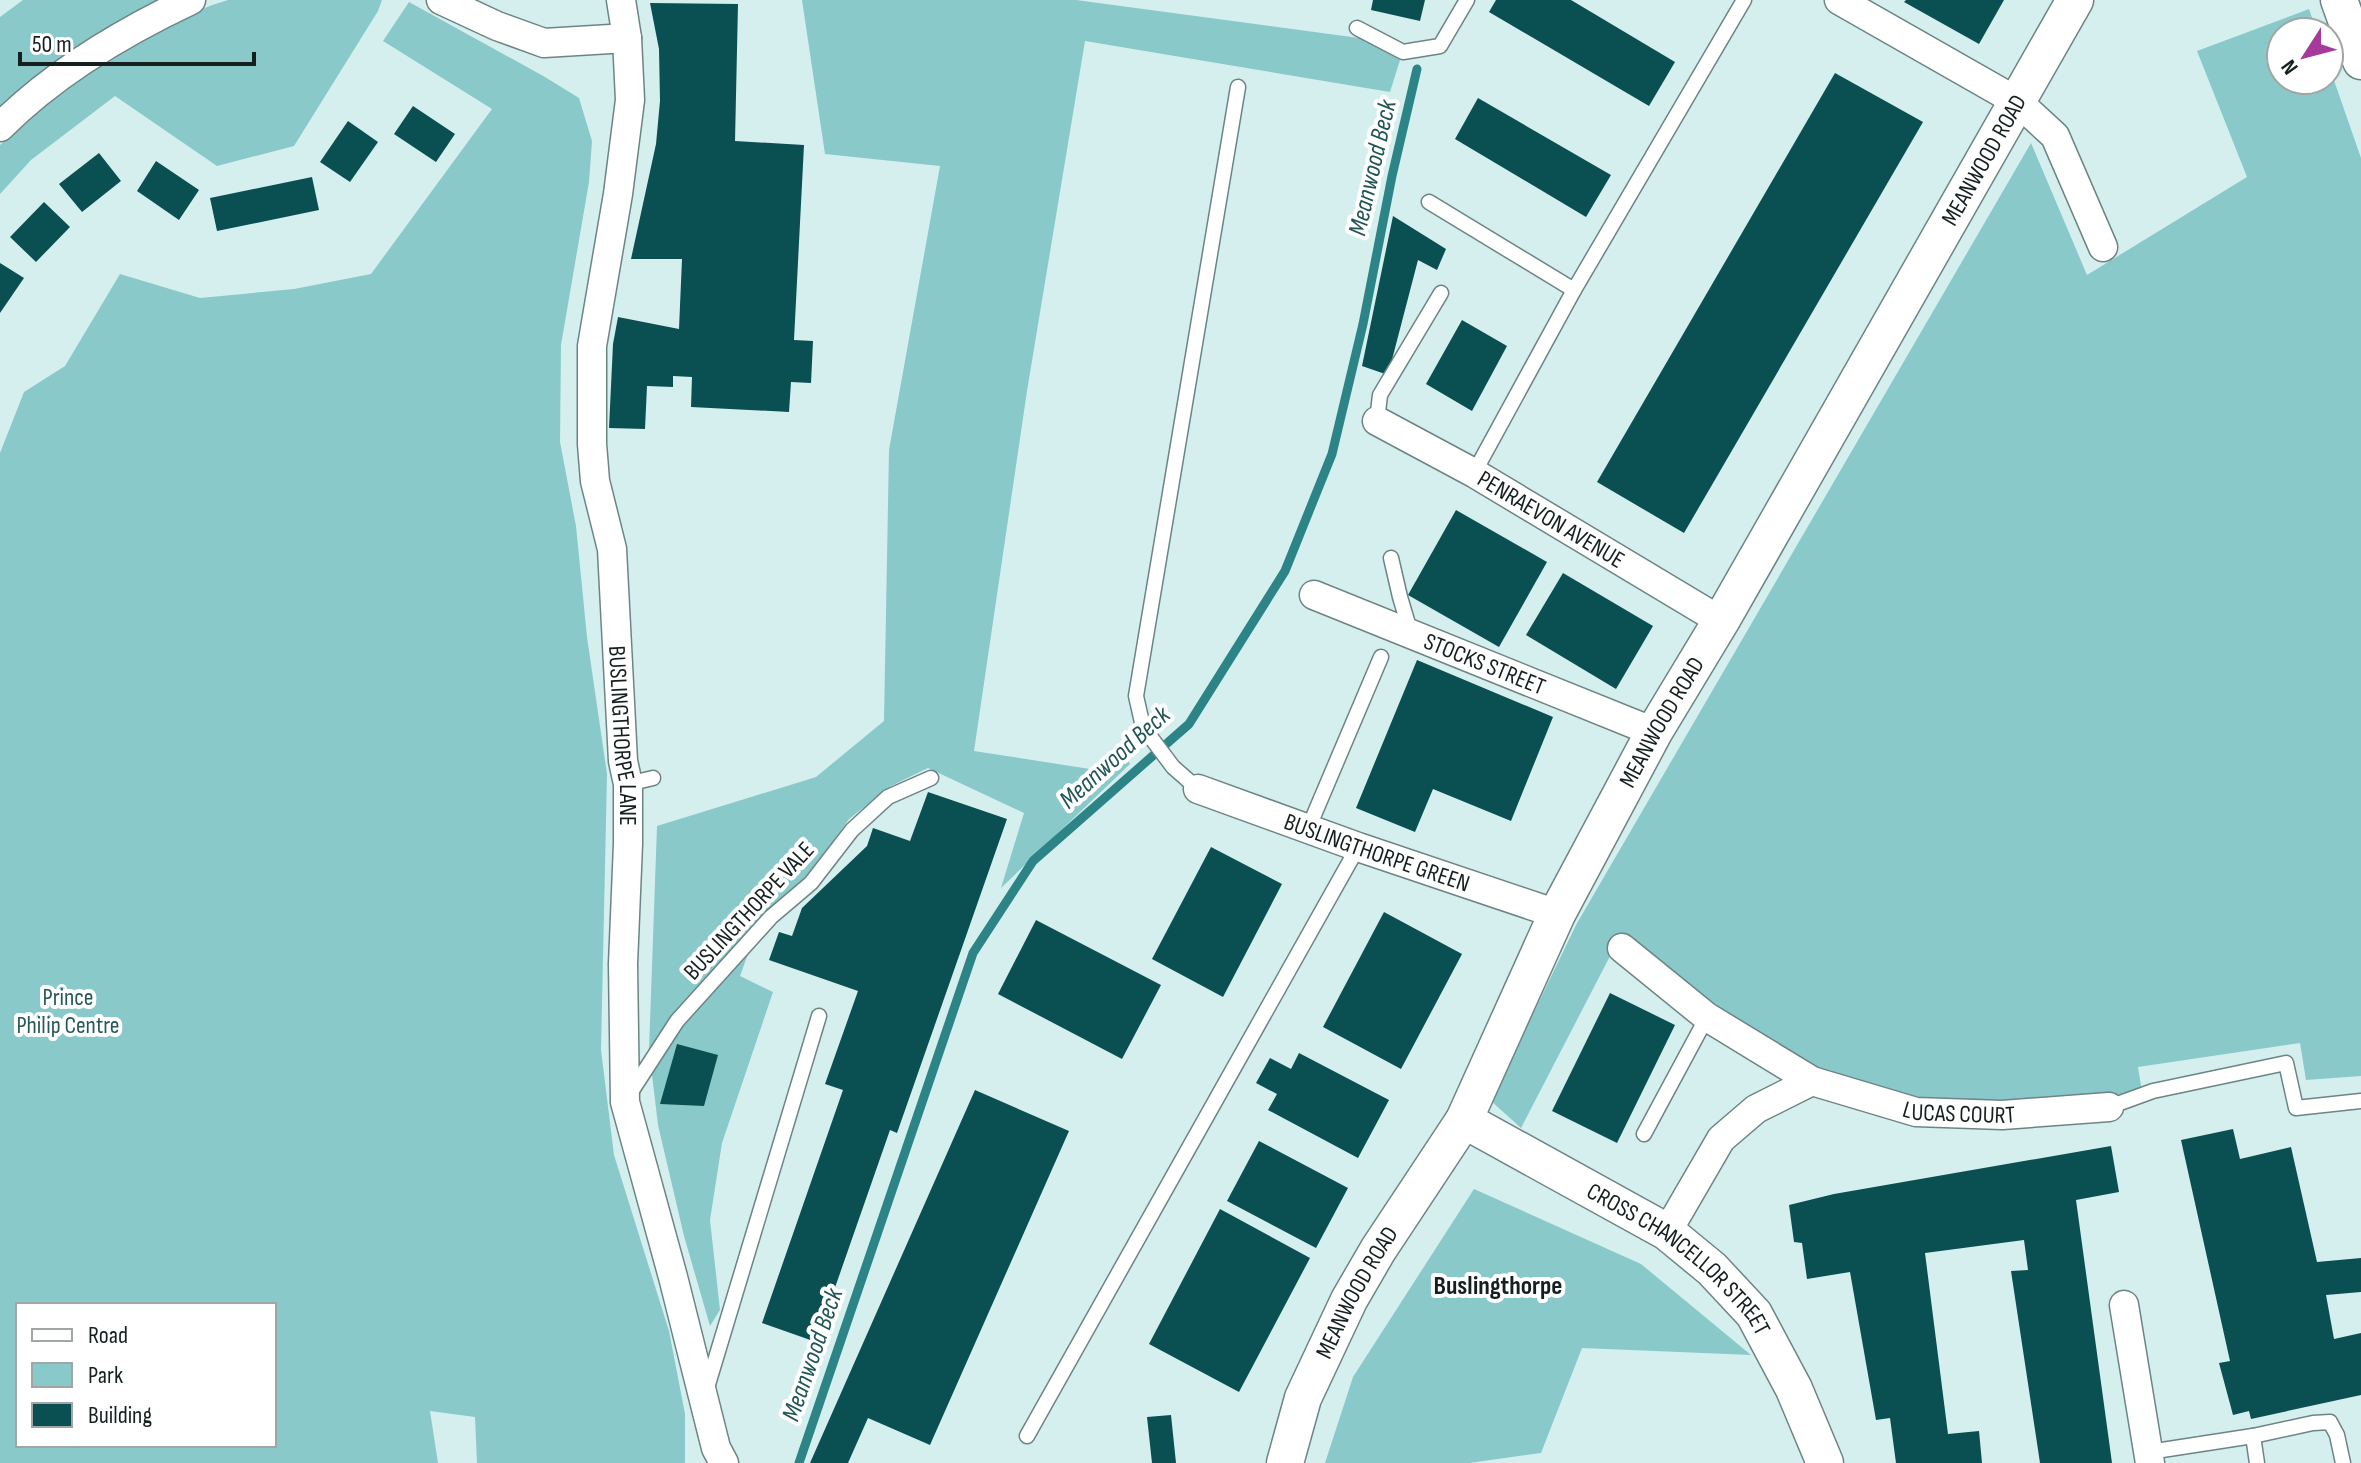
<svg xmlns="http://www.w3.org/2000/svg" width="2361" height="1463" font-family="'Sofia Sans Condensed',sans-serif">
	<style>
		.green { fill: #89c9ca; fill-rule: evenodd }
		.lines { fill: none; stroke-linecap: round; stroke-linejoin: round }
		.stream { stroke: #2c8487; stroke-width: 9 }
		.building { fill: #0a4f51 }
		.service-casing { stroke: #6d8485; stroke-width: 17 }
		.minor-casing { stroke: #6d8485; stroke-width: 31 }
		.tertiary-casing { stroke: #6d8485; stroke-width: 39 }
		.service { stroke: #fff; stroke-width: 14 }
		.minor { stroke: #fff; stroke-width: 28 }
		.tertiary { stroke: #fff; stroke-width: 36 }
		.labels { text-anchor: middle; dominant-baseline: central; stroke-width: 8; stroke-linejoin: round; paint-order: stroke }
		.street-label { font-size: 24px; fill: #161f1f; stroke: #fff }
		.park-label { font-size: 24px; fill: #265859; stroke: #fff }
		.water-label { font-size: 26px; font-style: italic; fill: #225556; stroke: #fff }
		.neighbourhood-label { font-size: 26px; font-weight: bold; fill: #161f1f; stroke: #fff }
	</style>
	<rect width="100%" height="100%" fill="#d5efef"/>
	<!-- green -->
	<g class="green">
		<path d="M23,0h135l-85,49 -73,58v-90z"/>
		<path d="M228,0h154l-4,11 -84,135 -77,20 -102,-70 -84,64 -31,34v-49c62,-59 145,-120 228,-145z"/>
		<path d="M802,0h274l283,38 41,22 -10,32 -305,-51 -58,350 -53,360 116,18 29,-24 11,19 -129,124 23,-75 -96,-45 -37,18 -42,33 -42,58 -46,41 -21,58 33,16 -51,151 -12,77 10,90 -10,16 -26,-90 -26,-111 -9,-75 8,-224 159,-49 68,-56 5,-271 51,-284 -115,-12z"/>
		<path d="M409,2l136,75 34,21 13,43 -3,41 -28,163 -1,97 16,84 11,111 20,137 -6,276 13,105 55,176 16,83v49h-208l-2,-46 -45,-6 8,52h-438v-1010l24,-61 41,-26 55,-92 80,24 94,-9 77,-15 121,-165 -109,-68zM18,1305h256v140h-256z"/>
		<path d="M2309,9l8,23h-36v48h48v-14l32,92v918l-55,4 -6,-37 -162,24 4,25 -133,12 -87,-2 -130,-40 -170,-129 -101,195 -30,-27 85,-176 455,-782 56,132 160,-98 -50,-126z"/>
		<path d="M1474,1189l167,75 110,91 -169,-7 -41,105 -72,10h-144l28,-86z"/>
	</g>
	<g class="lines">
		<!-- stream -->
		<path class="stream" d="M799,1463l174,-510 60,-92 156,-137 96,-153 47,-117 31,-130 29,-148 25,-107"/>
	</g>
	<!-- building -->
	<g class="building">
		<path d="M1373,0h52l-5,21 -49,-11z"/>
		<path d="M1496,0h75l104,62 -26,44 -160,-94z"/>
		<path d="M1906,0h98l-25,44 -75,-42z"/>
		<path d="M650,3l88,1 -3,137 69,4 -10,195 19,1 -2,42 -20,-1 -2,30 -98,-5 1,-30 -19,-1v11l-26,-1 -2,43 -36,-1 4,-84 5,-27 61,12 3,-70h-51l25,-115 4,-43 -1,-52z"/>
		<path d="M1835,73l88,49 -239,411 -87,-51z"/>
		<path d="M1478,98l133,77 -25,42 -131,-78z"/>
		<path d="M413,106l42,28 -19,28 -42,-28z"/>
		<path d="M348,121l30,21 -28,40 -30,-20z"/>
		<path d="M99,153l22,28 -39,31 -23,-28z"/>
		<path d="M156,161l43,29 -20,30 -42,-29z"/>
		<path d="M312,177l7,33 -102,21 -7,-33z"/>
		<path d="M44,202l26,25 -34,35 -26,-25z"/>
		<path d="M1393,216l53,33 -9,21 -19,-10 -30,115 -26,-9z"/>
		<path d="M0,263l24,15 -24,35z"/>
		<path d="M1462,320l45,26 -35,65 -46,-27z"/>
		<path d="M1456,510l91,52 -48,85 -91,-52z"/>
		<path d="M1563,573l90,53 -37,63 -90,-54z"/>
		<path d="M1417,660l136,57 -42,104 -78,-32 -18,43 -59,-24z"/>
		<path d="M928,792l79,27 -110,314 -7,-3 -74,212 -54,-19 81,-233 -18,-6 33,-93 -89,-31 10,-28 13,4 10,-28 65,-62 6,-18 37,13z"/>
		<path d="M1211,847l71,37 -59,113 -71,-38z"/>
		<path d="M1384,912l78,42 -61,115 -78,-42z"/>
		<path d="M1036,920l125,65 -39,74 -124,-65z"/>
		<path d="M1610,993l65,32 -58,118 -65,-32z"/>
		<path d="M677,1044l41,11 -14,51 -44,-2z"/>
		<path d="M1299,1053l90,47 -31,58 -90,-48 9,-16 -21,-11 14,-25 21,11z"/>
		<path d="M975,1090l94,41 -139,314 -62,-27 -20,45h-38z"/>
		<path d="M2233,1129l7,30 51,-12 26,115 44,-4v34l-35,3 8,44 27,-6v62l-110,24 -2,-8 -16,4 -14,-52 11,-2 -49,-221z"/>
		<path d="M1259,1141l89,47 -32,60 -89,-47z"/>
		<path d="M2111,1146l8,46 -43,8 36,263h-72l-29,-192 17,-1 -4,-30 -99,13 23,181 31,-3 3,32h-86l-6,-45 -14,2 -26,-148 -43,7 -5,-36 -8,-1 -5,-37 45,-11z"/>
		<path d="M1220,1209l90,49 -71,134 -90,-48z"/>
		<path d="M1171,1415l5,48h-24l-5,-46z"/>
	</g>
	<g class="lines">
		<!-- service casing -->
		<g class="service-casing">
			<g id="service">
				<path d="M1357,28l46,24 37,-6 27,-46"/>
				<path d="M1429,202l145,88 170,-290"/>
				<path d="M1377,421l3,-26 61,-102"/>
				<path d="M1474,473l100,-183"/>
				<path d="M1391,558l9,39 11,37"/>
				<path d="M628,784l25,-6"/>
				<path d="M1198,789l-25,-22 -30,-40 -7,-31 102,-609"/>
				<path d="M1308,829l73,-172"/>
				<path d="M629,1095l48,-74 94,-104 40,-34 41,-53 36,-33 43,-19"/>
				<path d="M2109,1107l44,-16 133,-28 10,45 65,-7"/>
				<path d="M1644,1134l63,-117"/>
				<path d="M706,1391l113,-375"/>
				<path d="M1027,1436l331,-589"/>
				<path d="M2253,1436l4,27"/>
				<path d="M2149,1452l104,-16 60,-13 17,-1 7,13 6,28"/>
			</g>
		</g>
		<!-- minor casing -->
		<g class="minor-casing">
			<g id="minor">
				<path d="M441,0l56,26 47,17 83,-5"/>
				<path id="s1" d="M621,0l6,38 3,62 -12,94 -26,152v98l3,37 17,68 11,212 5,23v60l-5,120 2,138 48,175 43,171 8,15"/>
				<path d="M1839,0l179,102 37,34 48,111"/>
				<path d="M0,127c54,-54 123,-95 191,-127"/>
				<path id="s2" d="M1377,421l97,52 247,148"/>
				<path id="s3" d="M1314,595l340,137"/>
				<path id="s4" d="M1198,789l160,58 199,67"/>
				<path id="s5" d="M1622,948l85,69 105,64 104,31 86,3 107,-8"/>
				<path d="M1667,1232l54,-93 35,-30 56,-28"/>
				<path d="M2124,1305l26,158"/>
			</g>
		</g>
		<!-- tertiary casing -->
		<g class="tertiary-casing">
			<g id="tertiary">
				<path d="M2339,0l22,61"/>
				<path id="s6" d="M1464,1120l203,112 45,37 42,45 40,75 31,74"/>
				<path id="s7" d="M1285,1463l18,-65 46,-98 29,-50 86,-130 93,-206 97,-182 67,-111 354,-621"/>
			</g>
		</g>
		<!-- service -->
		<use href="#service" class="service"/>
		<!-- minor -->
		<use href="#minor" class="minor"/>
		<!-- tertiary -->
		<use href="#tertiary" class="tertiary"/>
	</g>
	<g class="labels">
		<!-- street labels -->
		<g class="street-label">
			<text stroke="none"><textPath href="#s7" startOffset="1482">MEANWOOD ROAD</textPath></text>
			<text stroke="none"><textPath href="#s2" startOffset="200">PENRAEVON AVENUE</textPath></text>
			<text stroke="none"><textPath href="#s3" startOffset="184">STOCKS STREET</textPath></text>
			<text stroke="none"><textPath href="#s7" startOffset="834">MEANWOOD ROAD</textPath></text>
			<text stroke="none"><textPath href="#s1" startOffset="742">BUSLINGTHORPE LANE</textPath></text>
			<text stroke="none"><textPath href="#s4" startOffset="190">BUSLINGTHORPE GREEN</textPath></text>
			<text transform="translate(749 911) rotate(-47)">BUSLINGTHORPE VALE</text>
			<text stroke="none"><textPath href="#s5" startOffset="384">LUCAS COURT</textPath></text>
			<text stroke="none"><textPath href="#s6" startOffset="258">CROSS CHANCELLOR STREET</textPath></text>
			<text stroke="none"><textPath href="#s7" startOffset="186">MEANWOOD ROAD</textPath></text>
		</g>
		<!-- park labels -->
		<g class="park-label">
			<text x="68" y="997">Prince<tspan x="68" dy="28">Philip Centre</tspan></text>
		</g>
		<!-- water labels -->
		<g class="water-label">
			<text transform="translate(1373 168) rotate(-77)">Meanwood Beck</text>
			<text transform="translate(1115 758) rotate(-42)">Meanwood Beck</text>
			<text transform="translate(813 1355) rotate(-71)">Meanwood Beck</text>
		</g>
		<!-- neighbourhood labels -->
		<g class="neighbourhood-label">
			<text x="1498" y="1286">Buslingthorpe</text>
		</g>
	</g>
	<!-- legend -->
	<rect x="16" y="1303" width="260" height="144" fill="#ffffff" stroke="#a2a5a5" stroke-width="2"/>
	<rect x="32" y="1329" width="40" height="12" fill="#ffffff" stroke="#a2a5a5" stroke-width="2"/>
	<text x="88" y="1343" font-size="24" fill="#161f1f">Road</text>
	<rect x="32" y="1363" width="40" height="24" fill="#89c9ca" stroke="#a2a5a5" stroke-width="2"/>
	<text x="88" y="1383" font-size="24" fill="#161f1f">Park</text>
	<rect x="32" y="1403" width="40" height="24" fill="#0a4f51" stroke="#a2a5a5" stroke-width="2"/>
	<text x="88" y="1423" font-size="24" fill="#161f1f">Building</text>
	<!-- north arrow -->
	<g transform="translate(2305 56) rotate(234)"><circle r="38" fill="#ffffff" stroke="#a2a5a5" stroke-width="2"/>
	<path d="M0-6L14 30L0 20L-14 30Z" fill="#a63a9a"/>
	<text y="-12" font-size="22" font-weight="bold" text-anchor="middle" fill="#161f1f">N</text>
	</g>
	<!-- scale -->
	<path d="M20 52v12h234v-12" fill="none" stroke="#161f1f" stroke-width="4"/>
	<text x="32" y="52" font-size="24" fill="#161f1f" stroke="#ffffff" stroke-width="6" paint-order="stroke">50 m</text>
</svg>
